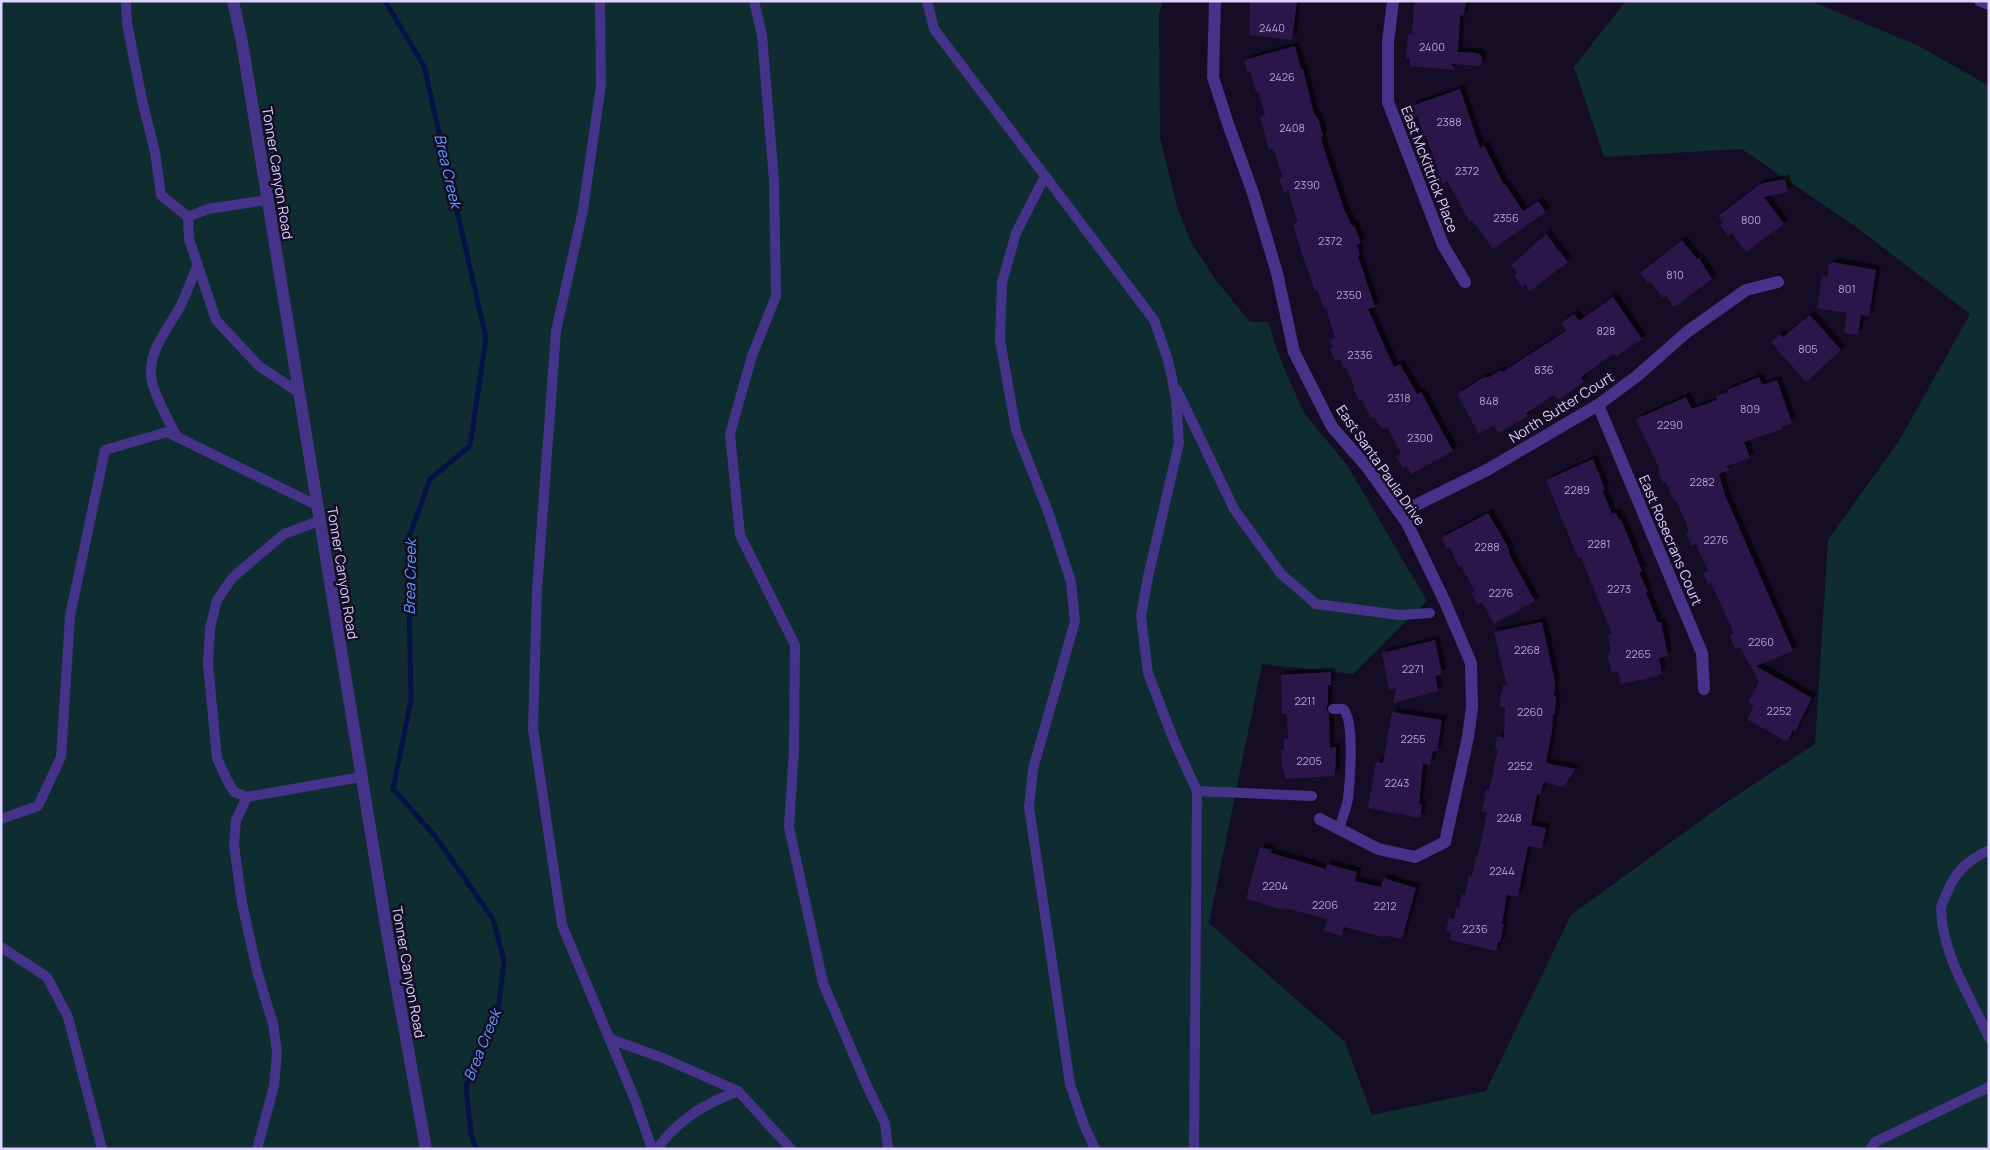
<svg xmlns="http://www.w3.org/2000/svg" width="1990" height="1150" font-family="Manrope,sans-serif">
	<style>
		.green { fill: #0f2c31 }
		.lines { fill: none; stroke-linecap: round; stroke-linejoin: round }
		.stream { stroke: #051246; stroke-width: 5 }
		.building { fill: #291749; filter: url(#shadow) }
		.service { stroke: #453389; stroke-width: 10 }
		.minor { stroke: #453389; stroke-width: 12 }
		.labels { text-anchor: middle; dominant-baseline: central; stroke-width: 5; stroke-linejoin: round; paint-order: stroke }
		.number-label { font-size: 11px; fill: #b1a3d2 }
		.street-label { font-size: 14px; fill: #ded2ff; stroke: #150d26 }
		.water-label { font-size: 15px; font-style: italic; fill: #609bff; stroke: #150d26 }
	</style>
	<defs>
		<filter id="shadow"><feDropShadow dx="4.5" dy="-4.5" stdDeviation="0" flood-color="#0009"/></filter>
	</defs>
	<rect width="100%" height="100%" fill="#150d26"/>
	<!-- green -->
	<path class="green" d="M1,1h1162l-4,13 1,123 17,70 14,35 24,37 35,43h18l13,39 23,52 43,52 80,136 -74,73 -91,-10 -53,259 136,119 27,73 114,-24 85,-176 147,-107 97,-64 13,-204 71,-99 71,-127 -114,-87 -114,-78 -138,8 -30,-90 52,-66h185l108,45 70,40v1063h-1988z"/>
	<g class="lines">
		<!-- stream -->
		<path class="stream" d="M385,1l39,65 62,272 -16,108 -40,33 -22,61 3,160 -18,89 42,47 58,83 11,42 -6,50 -32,75 5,48 5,15"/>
	</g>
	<!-- building -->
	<g class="building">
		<path d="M1250,1h47l-5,39 -43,-5z"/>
		<path d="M1414,1h53l-4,15 -3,-1 -2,37 20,1 4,4v5l-4,4 -26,-2 2,6 -44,-4v-8h-4l2,-24h4z"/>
		<path d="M1295,46l6,23h2l11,45 4,4 5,18 -2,1 3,12 20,60 8,17 2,-1 7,18 -4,1 3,11 -2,1 17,51 -7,2 26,58 6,-3 17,30 4,-2 32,59 -42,23 -5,-8 -3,2 -7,-12 5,-3 -14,-26 -5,2 -8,-12 -3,1 -9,-19 -3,1 -6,-11h2l-9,-21 -2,1 -4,-10 -5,2 -5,-12 3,-1 -3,-8 5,-2 -9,-30 -2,1 -7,-20 -2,1 -12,-33 -10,-33 5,-2 -10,-31 -4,1 -5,-13 4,-1 -10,-30 -4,2 -9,-33 5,-2 -7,-24 -2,1 -6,-21 -3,1 -3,-12z"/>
		<path d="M1460,89l20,59 4,-3 20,40 1,-1 18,27 15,-10 8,11 -53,37 -21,-29 -2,2 -23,-41 -4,3 -7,-13 2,-1 -12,-34h-2l-6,-20 -4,1 -3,-11z"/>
		<path d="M1785,179l3,13 -24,5 20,27 -38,28 -14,-19 -4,3 -8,-11 3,-3 -5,-6 42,-32z"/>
		<path d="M1546,234l22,28 -38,29 -5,-7 -3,3 -8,-11 3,-3 -6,-8z"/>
		<path d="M1682,240l15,19 2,-1 13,21 -38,28 -8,-11 -3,2 -13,-17 -2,2 -8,-10z"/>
		<path d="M1832,262l44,8 -7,46 -8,-1 -3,20 -14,-2 3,-20 -30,-5 5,-32 5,1 2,-14 3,1z"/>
		<path d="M1613,297l29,42 -25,17 -4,-2 -32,23 3,5 -26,18 -4,-5 -28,18 2,3 -30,17 -4,-8 -15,9 -22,-40 27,-17h5l12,-7 1,2 64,-41 -5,-8 13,-9 5,7z"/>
		<path d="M1810,315l31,35 -35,32 -35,-40 9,-8 3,3z"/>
		<path d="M1759,377l3,8 15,-5 15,43 -11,4 1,2 -38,13 6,16 -23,8 2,4 -10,4 6,21 68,156 -37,15 56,32 -17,34 -2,-2 -6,12 -40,-23 7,-13 -6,-4 11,-20 -19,-35 -5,2 -5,-13 3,-2 -2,-8 -20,-43 -3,1 -5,-11 5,-2 -12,-27 -4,2 -6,-12 3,-2 -2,-7 -11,-25 -2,1 -8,-19 -3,1 -5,-12 2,-1 -24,-51 50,-22 6,12 25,-9 -1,-4 12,-4 -1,-2z"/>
		<path d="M1593,459l11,28 -1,5 9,22 4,-1 3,7 2,-1 21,52 -3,1 9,20h-2l12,31 3,-1 7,34 -9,2 3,16 -5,1 1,1 -37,8 -3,-13 -6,2 -5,-20h3v-5l-2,-13 4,-1 -31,-77 -3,1 -32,-78z"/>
		<path d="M1488,513l20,34 2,9 25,45 -41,23 -12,-22 -4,3 -7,-12 4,-2 -14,-25 -2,1 -9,-19 -3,1 -6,-11z"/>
		<path d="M1542,622l13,60 -1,14h2l-1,18h-2l-1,17 -6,32 30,6 -13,18 -19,-5 -4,13 -3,-1 -6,31 15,3 -4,21 -14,-3 -10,51 -11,-2 -5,29h2l-4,19 -2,-1 -2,9 -46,-11 1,-7 -5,-1 3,-14 5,1 2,-11 3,1 3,-15 3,1 4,-20 3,1 4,-20h2l9,-44 -5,-1 4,-21h3l9,-40 -3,-1 2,-13 7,2 1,-31h-5l1,-14h2v-8l4,1 -13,-54z"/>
		<path d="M1435,640l7,34 -7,2 3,15 -45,12 3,-15 -7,2 -7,-37z"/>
		<path d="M1331,672v13h-3v19l-2,5 3,5 1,34 6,-1 -1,29 -50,3 -1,-10 -2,1 -1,-20h3v-11h4l-1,-25h-5l-1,-39z"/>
		<path d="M1392,712l50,8 -5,31h-4l-3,14 -7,-1 -4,40 3,1 -2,13 -52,-10 8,-46 7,1z"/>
		<path d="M1260,847l12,3 -1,3 55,16 1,-5 30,8 -2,9 26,6 2,-9 33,10 -14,51 -13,-3 -6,1 -39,-10 -2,9 -18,-5 3,-12 -42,-11 -1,2 -38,-11z"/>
	</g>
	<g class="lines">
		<!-- service -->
		<g class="service">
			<path d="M126,1l1,22 15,77 13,52 6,43 27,22"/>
			<path d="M600,1l1,84 -18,125 -27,121 -19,259 -4,139 29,196 73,175 17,49"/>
			<path d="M754,1l8,34 12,146 2,115 -24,60 -22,78 10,101 55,110 -1,104 -5,78 34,156 44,103 18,37 3,26"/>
			<path d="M927,1l7,28 220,291 13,37 5,21 4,22 3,43 -31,134 -7,39 7,57 26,68 23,50 -3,358"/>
			<path d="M1979,1l10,4"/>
			<path d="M1045,176l-29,57 -14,50 -2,57 16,90 33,84 22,68 4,39 -42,148 -4,38 41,277 14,41 11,24"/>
			<path d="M267,200l-59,9 -20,8 1,22 27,81 43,46 39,26"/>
			<path d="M1177,390l57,119 47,65 35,30 83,11 31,-2"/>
			<path d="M177,437c-9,-18 -20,-36 -25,-55 -7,-29 17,-54 29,-77 6,-13 11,-26 16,-39"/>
			<path d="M319,521l-35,13 -51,43 -16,23 -7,28 -2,36 9,94 9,20 8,14 13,5 114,-20"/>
			<path d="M1333,709h10c12,11 7,73 5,90 -2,10 -6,20 -9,30"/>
			<path d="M1197,791l115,5"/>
			<path d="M247,797l-11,23 -2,25 8,58 15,68 16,53 4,28 -3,34 -17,63"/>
			<path d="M1,819l37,-13 23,-49 9,-141 35,-166 62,-18 149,73"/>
			<path d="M1989,850c-22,11 -34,21 -43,45 -2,4 -5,10 -5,14 1,46 30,88 48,129"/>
			<path d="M1,947l46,30 21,40 34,132"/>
			<path d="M610,1039l53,19 75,33 53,58"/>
			<path d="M657,1149c23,-31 46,-44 81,-58"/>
			<path d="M1871,1149l4,-7 114,-55"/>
		</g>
		<!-- minor -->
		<g class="minor">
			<path d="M233,1l9,41 146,896 38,211"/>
			<path d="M1215,1l-2,76 15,47 25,69 24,80 17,79 38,75 35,40 40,56 38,79 26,61 1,44 -4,30 -23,105 -30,15 -37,-8 -58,-30"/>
			<path d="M1393,1l-5,41v60l55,143 22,37"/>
			<path d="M1598,405l104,248 2,36"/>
			<path d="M1400,513l87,-43 111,-65 39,-29 50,-44 59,-42 32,-8"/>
		</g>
	</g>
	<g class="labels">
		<!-- number labels -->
		<g class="number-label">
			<text x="1272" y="27">2440</text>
			<text x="1432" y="46">2400</text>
			<text x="1282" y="76">2426</text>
			<text x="1449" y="121">2388</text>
			<text x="1292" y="127">2408</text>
			<text x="1467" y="170">2372</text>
			<text x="1307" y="184">2390</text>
			<text x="1506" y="217">2356</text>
			<text x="1751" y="219">800</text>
			<text x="1330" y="240">2372</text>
			<text x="1675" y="274">810</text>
			<text x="1847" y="288">801</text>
			<text x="1349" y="294">2350</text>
			<text x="1606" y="330">828</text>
			<text x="1808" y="348">805</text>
			<text x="1360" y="354">2336</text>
			<text x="1544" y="369">836</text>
			<text x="1399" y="397">2318</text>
			<text x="1489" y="400">848</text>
			<text x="1750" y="408">809</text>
			<text x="1670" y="424">2290</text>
			<text x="1420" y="437">2300</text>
			<text x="1702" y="481">2282</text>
			<text x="1577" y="489">2289</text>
			<text x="1716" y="539">2276</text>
			<text x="1599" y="543">2281</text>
			<text x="1487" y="546">2288</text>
			<text x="1619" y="588">2273</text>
			<text x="1501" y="592">2276</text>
			<text x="1761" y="641">2260</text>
			<text x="1527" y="649">2268</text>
			<text x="1638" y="653">2265</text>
			<text x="1413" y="668">2271</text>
			<text x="1305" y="700">2211</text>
			<text x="1779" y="710">2252</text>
			<text x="1530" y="711">2260</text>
			<text x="1413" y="738">2255</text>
			<text x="1309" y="760">2205</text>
			<text x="1520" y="765">2252</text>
			<text x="1397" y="782">2243</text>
			<text x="1509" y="817">2248</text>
			<text x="1502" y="870">2244</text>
			<text x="1275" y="885">2204</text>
			<text x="1325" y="904">2206</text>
			<text x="1385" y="905">2212</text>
			<text x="1475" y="928">2236</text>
		</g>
		<!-- street labels -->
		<g class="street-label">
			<text transform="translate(1430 169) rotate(69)">East McKittrick Place</text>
			<text transform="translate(278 173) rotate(81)">Tonner Canyon Road</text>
			<text transform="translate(1561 407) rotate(-32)">North Sutter Court</text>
			<text transform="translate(1381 465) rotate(55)">East Santa Paula Drive</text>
			<text transform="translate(1671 540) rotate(67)">East Rosecrans Court</text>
			<text transform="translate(343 573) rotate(81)">Tonner Canyon Road</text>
			<text transform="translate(409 972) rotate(80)">Tonner Canyon Road</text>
		</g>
		<!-- water labels -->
		<g class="water-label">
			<text transform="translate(448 171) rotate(77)">Brea Creek</text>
			<text transform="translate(410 577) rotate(-89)">Brea Creek</text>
			<text transform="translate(482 1045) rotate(-68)">Brea Creek</text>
		</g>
	</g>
	<!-- border -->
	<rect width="1990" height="1150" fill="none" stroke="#ded2ff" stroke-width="5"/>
</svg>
